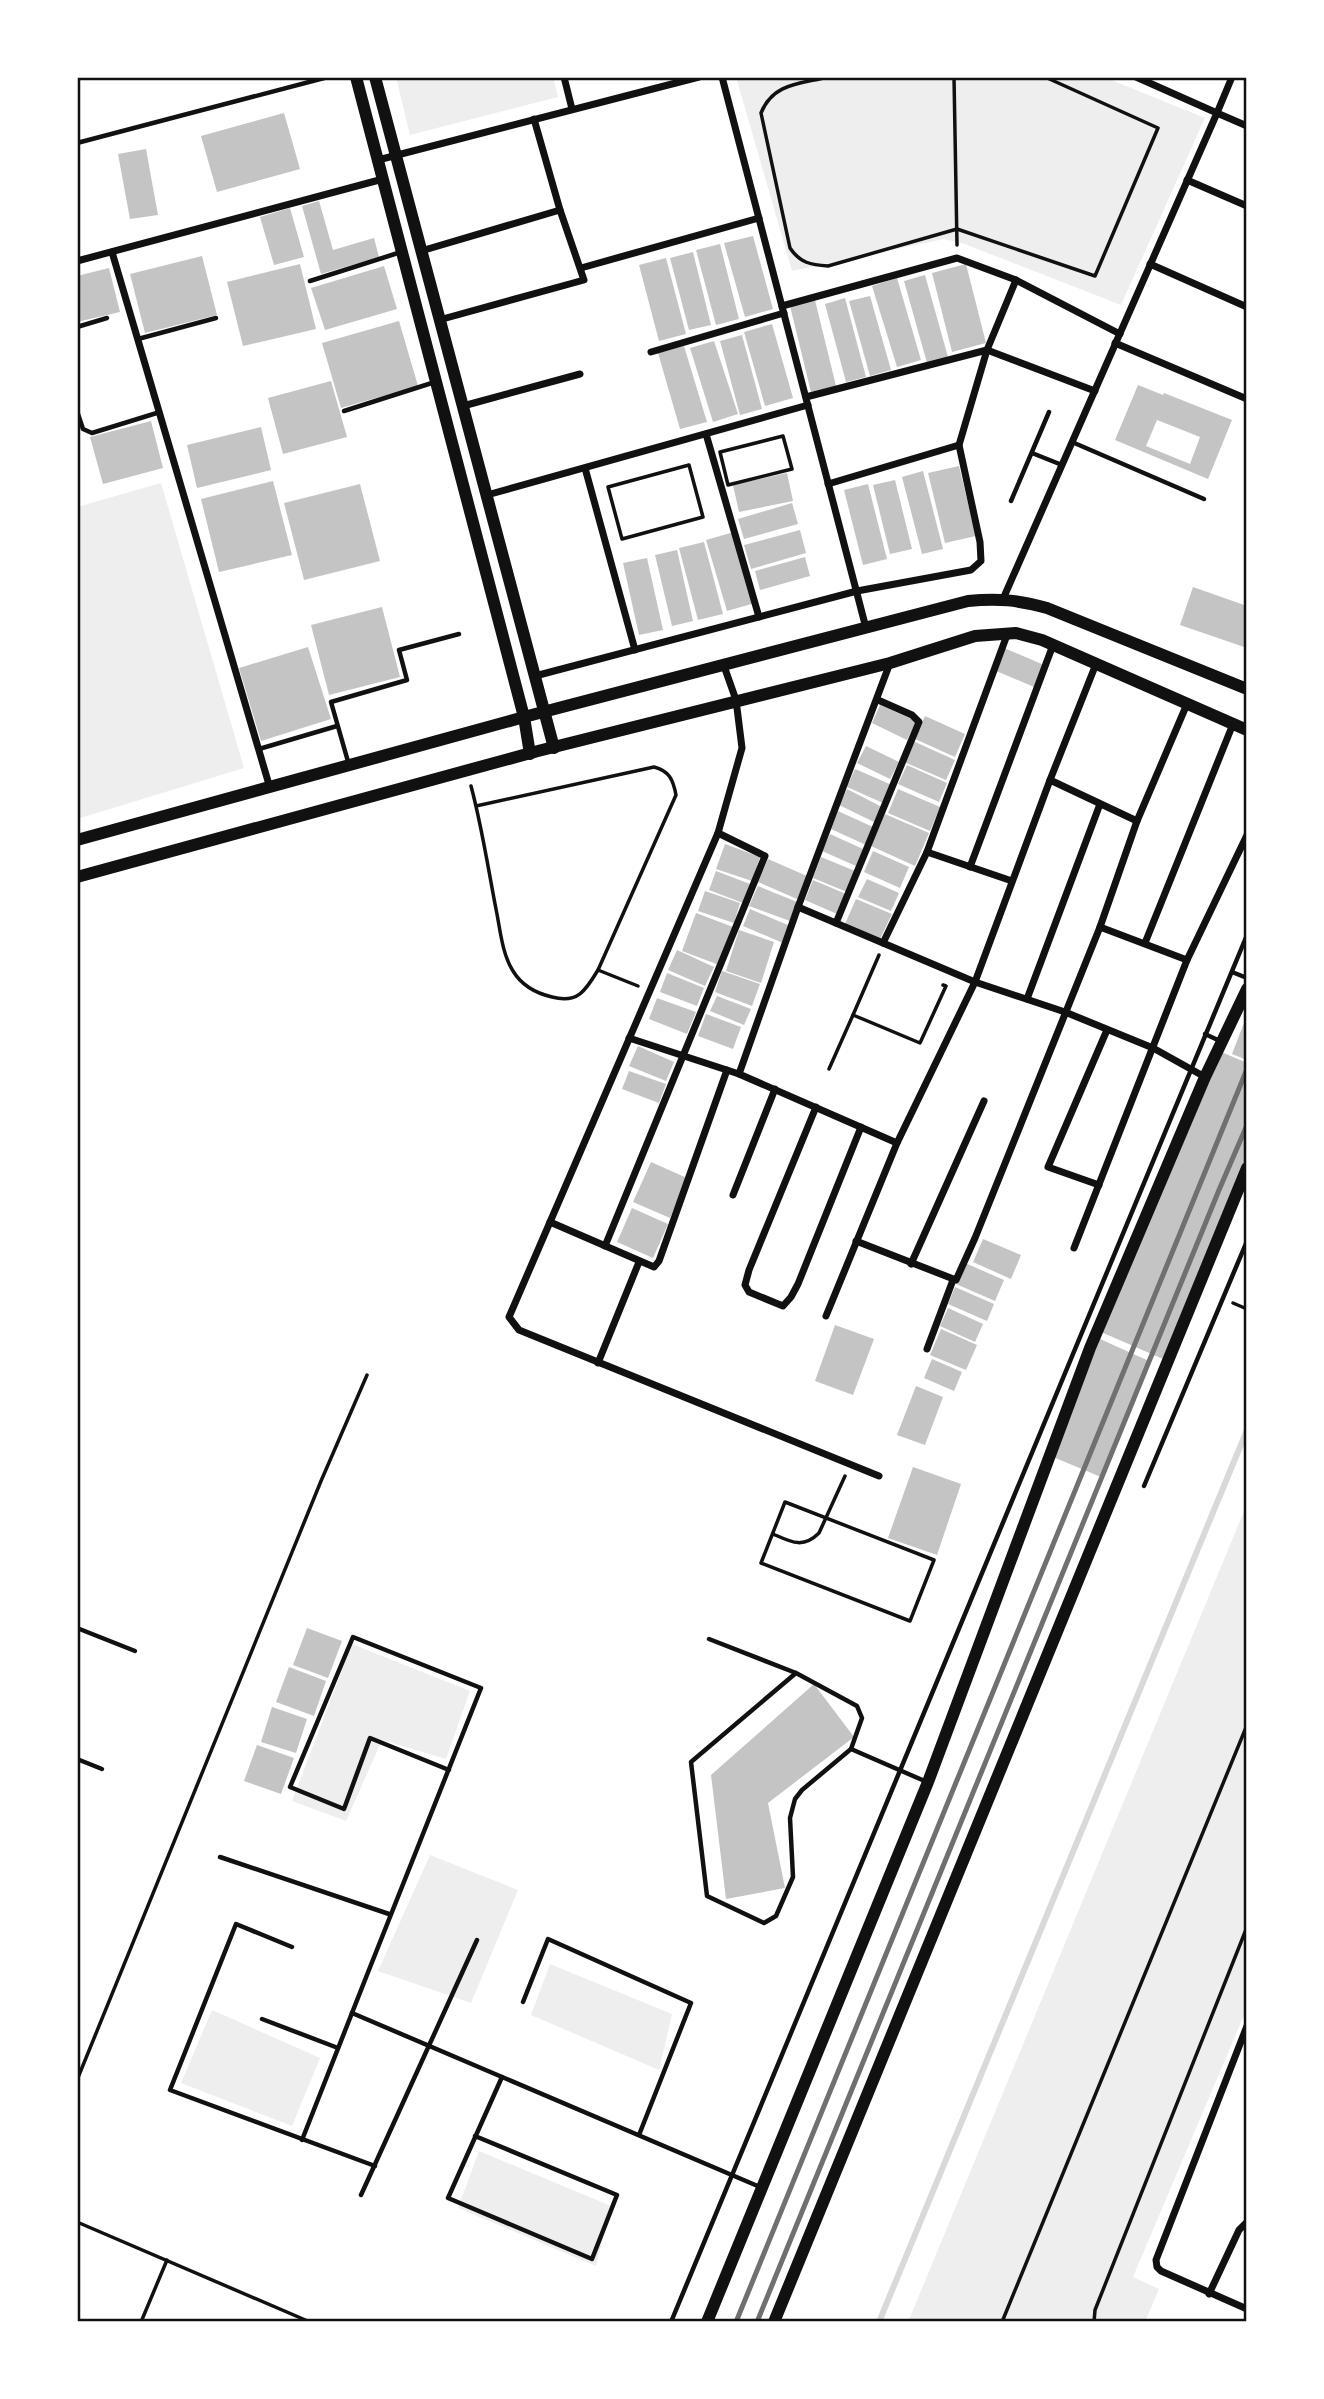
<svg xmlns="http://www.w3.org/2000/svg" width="1324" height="2399" font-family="'Space Grotesk',sans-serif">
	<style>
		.green { fill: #eee }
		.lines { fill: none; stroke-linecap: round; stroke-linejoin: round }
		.stream { stroke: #d9d9d9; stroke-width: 6 }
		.building { fill: #c4c4c4; fill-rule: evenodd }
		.path { stroke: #111; stroke-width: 3.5 }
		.service { stroke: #111; stroke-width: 4.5 }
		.minor { stroke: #111; stroke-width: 7 }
		.secondary { stroke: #111; stroke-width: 12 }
		.rail { stroke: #707070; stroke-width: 5 }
		.neatline { fill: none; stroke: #111; stroke-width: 2.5 }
	</style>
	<rect width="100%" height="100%" fill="#fff"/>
	<!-- green -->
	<g class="green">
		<path d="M396,77h157l5,20 -148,38z"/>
		<path d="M736,77h368l101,41 -84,187 -159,-62 -18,-4 -152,32z"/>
		<path d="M161,483l83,285 -167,51v-312z"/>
		<path d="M1247,1504v504l-114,269 26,12 -14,33h-237z"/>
		<path d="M352,1644l118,47 -24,68 -64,-19 -36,81 -54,-20z"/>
		<path d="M430,1855l88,35 -47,113 -93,-32z"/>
		<path d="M550,1964l122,50 -13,56 -128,-55z"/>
		<path d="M212,2010l108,48 -28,68 -111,-43z"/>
		<path d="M479,2151l132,55 -15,60 -138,-58z"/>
	</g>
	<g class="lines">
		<!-- stream -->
		<path class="stream" d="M879,2322l368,-892"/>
	</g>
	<!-- building -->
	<g class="building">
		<path d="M284,113l16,56 -83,23 -16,-56z"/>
		<path d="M146,149l12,66 -28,4 -12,-65z"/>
		<path d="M319,201l14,49 41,-12 5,19 -58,17 -19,-68z"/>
		<path d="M290,208l14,49 -30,8 -14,-48z"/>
		<path d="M753,236l20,73 -28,8 -21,-74z"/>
		<path d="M720,244l19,75 -23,6 -20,-75z"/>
		<path d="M693,252l18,73 -22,5 -19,-72z"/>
		<path d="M202,256l15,59 -72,18 -15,-59z"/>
		<path d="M666,258l20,76 -27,7 -20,-76z"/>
		<path d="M300,264l16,65 -73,17 -16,-64z"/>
		<path d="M966,264l20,79 -34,9 -20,-79z"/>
		<path d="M384,266l13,43 -72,21 -14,-42z"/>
		<path d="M109,268l11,44 -43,10v-46z"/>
		<path d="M925,275l23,82 -21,6 -23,-82z"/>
		<path d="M897,278l24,82 -24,7 -25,-81z"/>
		<path d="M870,296l21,74 -21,6 -21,-75z"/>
		<path d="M845,298l21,79 -20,5 -21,-78z"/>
		<path d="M815,300l21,86 -25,6 -21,-86z"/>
		<path d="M399,321l19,65 -77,22 -19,-65z"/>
		<path d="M772,324l21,74 -28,8 -21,-74z"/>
		<path d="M742,335l20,74 -22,6 -20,-74z"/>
		<path d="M714,341l24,73 -25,8 -23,-74z"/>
		<path d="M684,346l23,76 -27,7 -22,-76z"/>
		<path d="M331,381l16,56 -64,17 -15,-56z"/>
		<path d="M1138,385l25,10 1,-2 68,27 -24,59 -93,-39zM1157,420l43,17 -10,27 -44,-18z"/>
		<path d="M151,421l12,47 -60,16 -13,-47z"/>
		<path d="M261,427l10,43 -74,18 -10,-43z"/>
		<path d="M959,466l17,70 -31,7 -17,-70z"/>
		<path d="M923,471l20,78 -21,5 -20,-77z"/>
		<path d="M787,473l6,28 -54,11 -6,-27z"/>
		<path d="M895,480l17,69 -22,5 -17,-69z"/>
		<path d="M273,481l19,74 -73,17 -18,-73z"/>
		<path d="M360,484l20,77 -76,19 -20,-77z"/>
		<path d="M868,484l19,75 -24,6 -19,-75z"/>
		<path d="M792,503l6,21 -54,15 -6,-20z"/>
		<path d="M800,530l6,23 -55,16 -7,-24z"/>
		<path d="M734,532l21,71 -28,8 -21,-71z"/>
		<path d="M704,542l19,72 -25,6 -19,-72z"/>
		<path d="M677,550l16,71 -21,5 -17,-71z"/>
		<path d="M805,557l5,19 -50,14 -5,-19z"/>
		<path d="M647,558l16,72 -24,5 -16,-72z"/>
		<path d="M1193,587l54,19v42l-67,-23z"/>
		<path d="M382,607l18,70 -71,18 -18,-70z"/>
		<path d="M308,647l23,72 -70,22 -22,-73z"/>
		<path d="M1004,648l40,17 -10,22 -40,-17z"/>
		<path d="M880,705l36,16 -9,19 -35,-17z"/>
		<path d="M925,716l40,18 -10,23 -40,-18z"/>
		<path d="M913,741l42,19 -9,20 -42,-18z"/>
		<path d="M866,746l33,16 -9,17 -33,-16z"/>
		<path d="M907,765l40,18 -8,19 -41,-18z"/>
		<path d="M855,769l37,16 -9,18 -36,-16z"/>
		<path d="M847,789l35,18 -8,15 -35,-17z"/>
		<path d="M898,789l42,18 -10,24 -42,-18z"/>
		<path d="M838,811l35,16 -7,18 -35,-16z"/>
		<path d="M885,814l44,19 -14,33 -44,-20z"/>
		<path d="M830,834l33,15 -7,17 -34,-15z"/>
		<path d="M725,844l35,13 -8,24 -36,-12z"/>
		<path d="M873,851l36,16 -9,21 -36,-16z"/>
		<path d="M821,857l34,14 -8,21 -34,-14z"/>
		<path d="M768,859l39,17 -10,23 -39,-17z"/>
		<path d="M716,871l34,13 -7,19 -34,-13z"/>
		<path d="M867,879l32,14 -8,18 -33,-14z"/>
		<path d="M813,880l33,14 -9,20 -32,-14z"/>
		<path d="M758,886l39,16 -7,19 -41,-15z"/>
		<path d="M705,891l35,12 -6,20 -36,-12z"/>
		<path d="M856,899l36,15 -12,25 -35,-15z"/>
		<path d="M750,909l40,17 -7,17 -40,-17z"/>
		<path d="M696,913l37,14 -14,38 -37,-14z"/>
		<path d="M739,930l35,12 -13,41 -35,-12z"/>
		<path d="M677,950l37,17 -9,19 -37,-16z"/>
		<path d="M722,971l38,13 -8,22 -37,-14z"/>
		<path d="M667,973l37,15 -7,18 -37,-14z"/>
		<path d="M717,996l34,13 -7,16 -34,-14z"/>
		<path d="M657,998l39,14 -9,22 -38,-15z"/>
		<path d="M706,1014l35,13 -8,22 -35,-13z"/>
		<path d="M1247,1015v45l-15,-6z"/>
		<path d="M638,1046l36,16 -8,19 -37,-15z"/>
		<path d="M1219,1051l28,12v98l-84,198 -62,-27z"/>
		<path d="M629,1071l37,13 -7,19 -37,-14z"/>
		<path d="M651,1162l36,16 -17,40 -37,-16z"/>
		<path d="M632,1208l36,16 -15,34 -36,-16z"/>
		<path d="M983,1239l38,16 -10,24 -38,-17z"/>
		<path d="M965,1263l39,17 -9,21 -39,-17z"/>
		<path d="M955,1287l39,17 -7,17 -39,-17z"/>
		<path d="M948,1308l35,16 -8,18 -35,-16z"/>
		<path d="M835,1325l39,14 -21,56 -38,-14z"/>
		<path d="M941,1329l36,16 -11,25 -36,-15z"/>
		<path d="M1100,1339l49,22 -48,116 -48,-20z"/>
		<path d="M932,1359l30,13 -8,19 -30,-13z"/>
		<path d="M916,1386l27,11 -18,48 -28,-10z"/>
		<path d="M913,1467l48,17 -24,71 -49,-17z"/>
		<path d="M307,1628l35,13 -14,37 -35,-13z"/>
		<path d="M289,1667l37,14 -12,35 -38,-14z"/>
		<path d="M814,1684l40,53 -86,66 17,85 -59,11 -15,-124z"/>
		<path d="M272,1707l35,12 -11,34 -35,-11z"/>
		<path d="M257,1745l37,13 -13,36 -37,-13z"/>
	</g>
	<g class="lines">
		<!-- path -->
		<g class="path">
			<path d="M828,77c-28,7 -55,6 -67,36l29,135c10,15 21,17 38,18l129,-37 138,47 63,-148 -113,-51"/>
			<path d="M954,77l3,168"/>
			<path d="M783,436l9,33 -64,16 -8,-33z"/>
			<path d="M689,465l14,52 -81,22 -14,-52z"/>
			<path d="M471,786c11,41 17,82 25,123 4,19 6,45 17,62 9,15 22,22 39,26 26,7 34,-7 46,-27l78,-175c-3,-16 -7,-24 -22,-28l-178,39"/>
			<path d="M879,955l-26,60 67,28 26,-57 -3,-1"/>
			<path d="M598,970l40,16"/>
			<path d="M829,1069l24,-54"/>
			<path d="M1233,1303l14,6"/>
			<path d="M785,1502l149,58 -24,61 -149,-58z"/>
			<path d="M773,1534c18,8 30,15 46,-1l26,-57"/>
			<path d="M77,2080l244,-599 46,-106"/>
			<path d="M77,2222l233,100"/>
			<path d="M141,2322l26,-62"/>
			<path d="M1002,2322l245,-597"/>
			<path d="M1094,2322l1,-12 152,-383"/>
		</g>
		<!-- service -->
		<g class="service">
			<path d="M77,143l251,-66"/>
			<path d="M310,281l91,-29"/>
			<path d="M77,327l30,-9"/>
			<path d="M138,339l78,-21"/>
			<path d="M77,411l6,18 9,4 68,-21"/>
			<path d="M344,411l91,-29"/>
			<path d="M1072,442l132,57"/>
			<path d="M1032,453l30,12"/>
			<path d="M1011,501l38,-89"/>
			<path d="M259,749l78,-23"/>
			<path d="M349,765l-18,-63 76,-22 -8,-30 60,-16"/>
			<path d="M1232,972l15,6"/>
			<path d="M1205,1034l15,7"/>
			<path d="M1144,1486l103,-245"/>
			<path d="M77,1628l58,23"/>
			<path d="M709,1639l87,34 61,33 5,12 -11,31 -49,41 -7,9 -5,19 3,59 -17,39 -12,7 -57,-27 -16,-134 105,-89"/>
			<path d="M851,1749l76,33"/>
			<path d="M77,1759l25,10"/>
			<path d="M220,1857l169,57"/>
			<path d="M292,1947l-56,-23 -66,166 205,76"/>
			<path d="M523,2002l25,-63 143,64 -52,132"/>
			<path d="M352,2013l408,174"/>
			<path d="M262,2019l76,29"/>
			<path d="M475,2136l142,59 -25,64 -144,-61 54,-121"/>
			<path d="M302,2140c59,-151 119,-301 179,-452l-128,-51 -63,150 54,22 26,-71 79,32"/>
			<path d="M361,2195l116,-255"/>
			<path d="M671,2322l576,-1387"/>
		</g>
		<!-- minor -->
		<g class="minor">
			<path d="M564,77l8,32"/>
			<path d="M722,77l144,551"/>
			<path d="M1232,77l-15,36 30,13"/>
			<path d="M378,160l321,-83"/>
			<path d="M1187,180l60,26"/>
			<path d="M421,251l139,-41"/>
			<path d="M112,252l158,536"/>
			<path d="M77,261l306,-82"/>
			<path d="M1150,264l97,43"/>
			<path d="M581,268l178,-50"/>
			<path d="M782,306l175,-48 59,22 104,54"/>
			<path d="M439,320l145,-40 -24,-70 -26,-91"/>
			<path d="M1115,343l132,56"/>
			<path d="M651,352l133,-39"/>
			<path d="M806,397l181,-47 108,41"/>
			<path d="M463,406l117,-32"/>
			<path d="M706,434l53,183"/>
			<path d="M585,468l50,182"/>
			<path d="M828,484l131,-39"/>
			<path d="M487,495l321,-90"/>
			<path d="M1003,599l214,-486 -81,-36"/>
			<path d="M1007,635l-80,217 -44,91 92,39 90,30 88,36 52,29"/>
			<path d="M1096,664l-46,116 87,41 50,-117"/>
			<path d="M724,666l12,34 6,48 -24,85 -209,484 10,13 360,146"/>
			<path d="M535,676l322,-85 114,-21 10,-9 -1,-19 -21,-97 28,-95 29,-70"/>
			<path d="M927,852l85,29"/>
			<path d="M970,867l83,-222"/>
			<path d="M798,907l92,-244"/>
			<path d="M836,923l83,-201 -7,-7 -34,-15"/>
			<path d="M1100,927l37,-106"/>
			<path d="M883,943l-85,-36 -59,167 158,69 78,-161 75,-202"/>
			<path d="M1145,943l88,-219"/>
			<path d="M1027,999l73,-195"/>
			<path d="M629,1038l110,36"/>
			<path d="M816,1107l-67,163 -4,15 4,7 34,14 8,-9 7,-13 63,-157"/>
			<path d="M1099,1185l-51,-18 59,-137"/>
			<path d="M733,1195l42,-106"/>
			<path d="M550,1222l104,45 5,-6 68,-191"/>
			<path d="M856,1241l100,39 19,-42 125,-311 87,33"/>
			<path d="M605,1246l160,-390 -47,-23"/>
			<path d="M1074,1248l113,-288 60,-125"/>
			<path d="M911,1264l73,-163"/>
			<path d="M826,1316l71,-173"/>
			<path d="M927,1349l26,-69"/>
			<path d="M598,1363l41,-101"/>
			<path d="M1247,2026l-91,234 1,7 4,4 86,38"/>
			<path d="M1209,2294l30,-64 8,-8"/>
		</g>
		<!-- secondary -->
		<g class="secondary">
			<path d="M356,77l168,640 6,37"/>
			<path d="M375,77l179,671"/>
			<path d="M77,840l447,-123 444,-116c30,-3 50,-1 79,7l200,81"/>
			<path d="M77,877l461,-126 352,-88 85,-27 41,-3 26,7 205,90"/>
			<path d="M707,2322l221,-540 162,-434 115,-271 42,-88"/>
			<path d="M774,2322l473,-1154"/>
		</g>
		<!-- rail -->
		<g class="rail">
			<path d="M736,2322l511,-1253"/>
			<path d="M757,2322l462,-1132 28,-65"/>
		</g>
	</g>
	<!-- border -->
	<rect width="1324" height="2399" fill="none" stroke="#ffffff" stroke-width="158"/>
	<rect x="79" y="79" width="1166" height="2241" class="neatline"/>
</svg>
